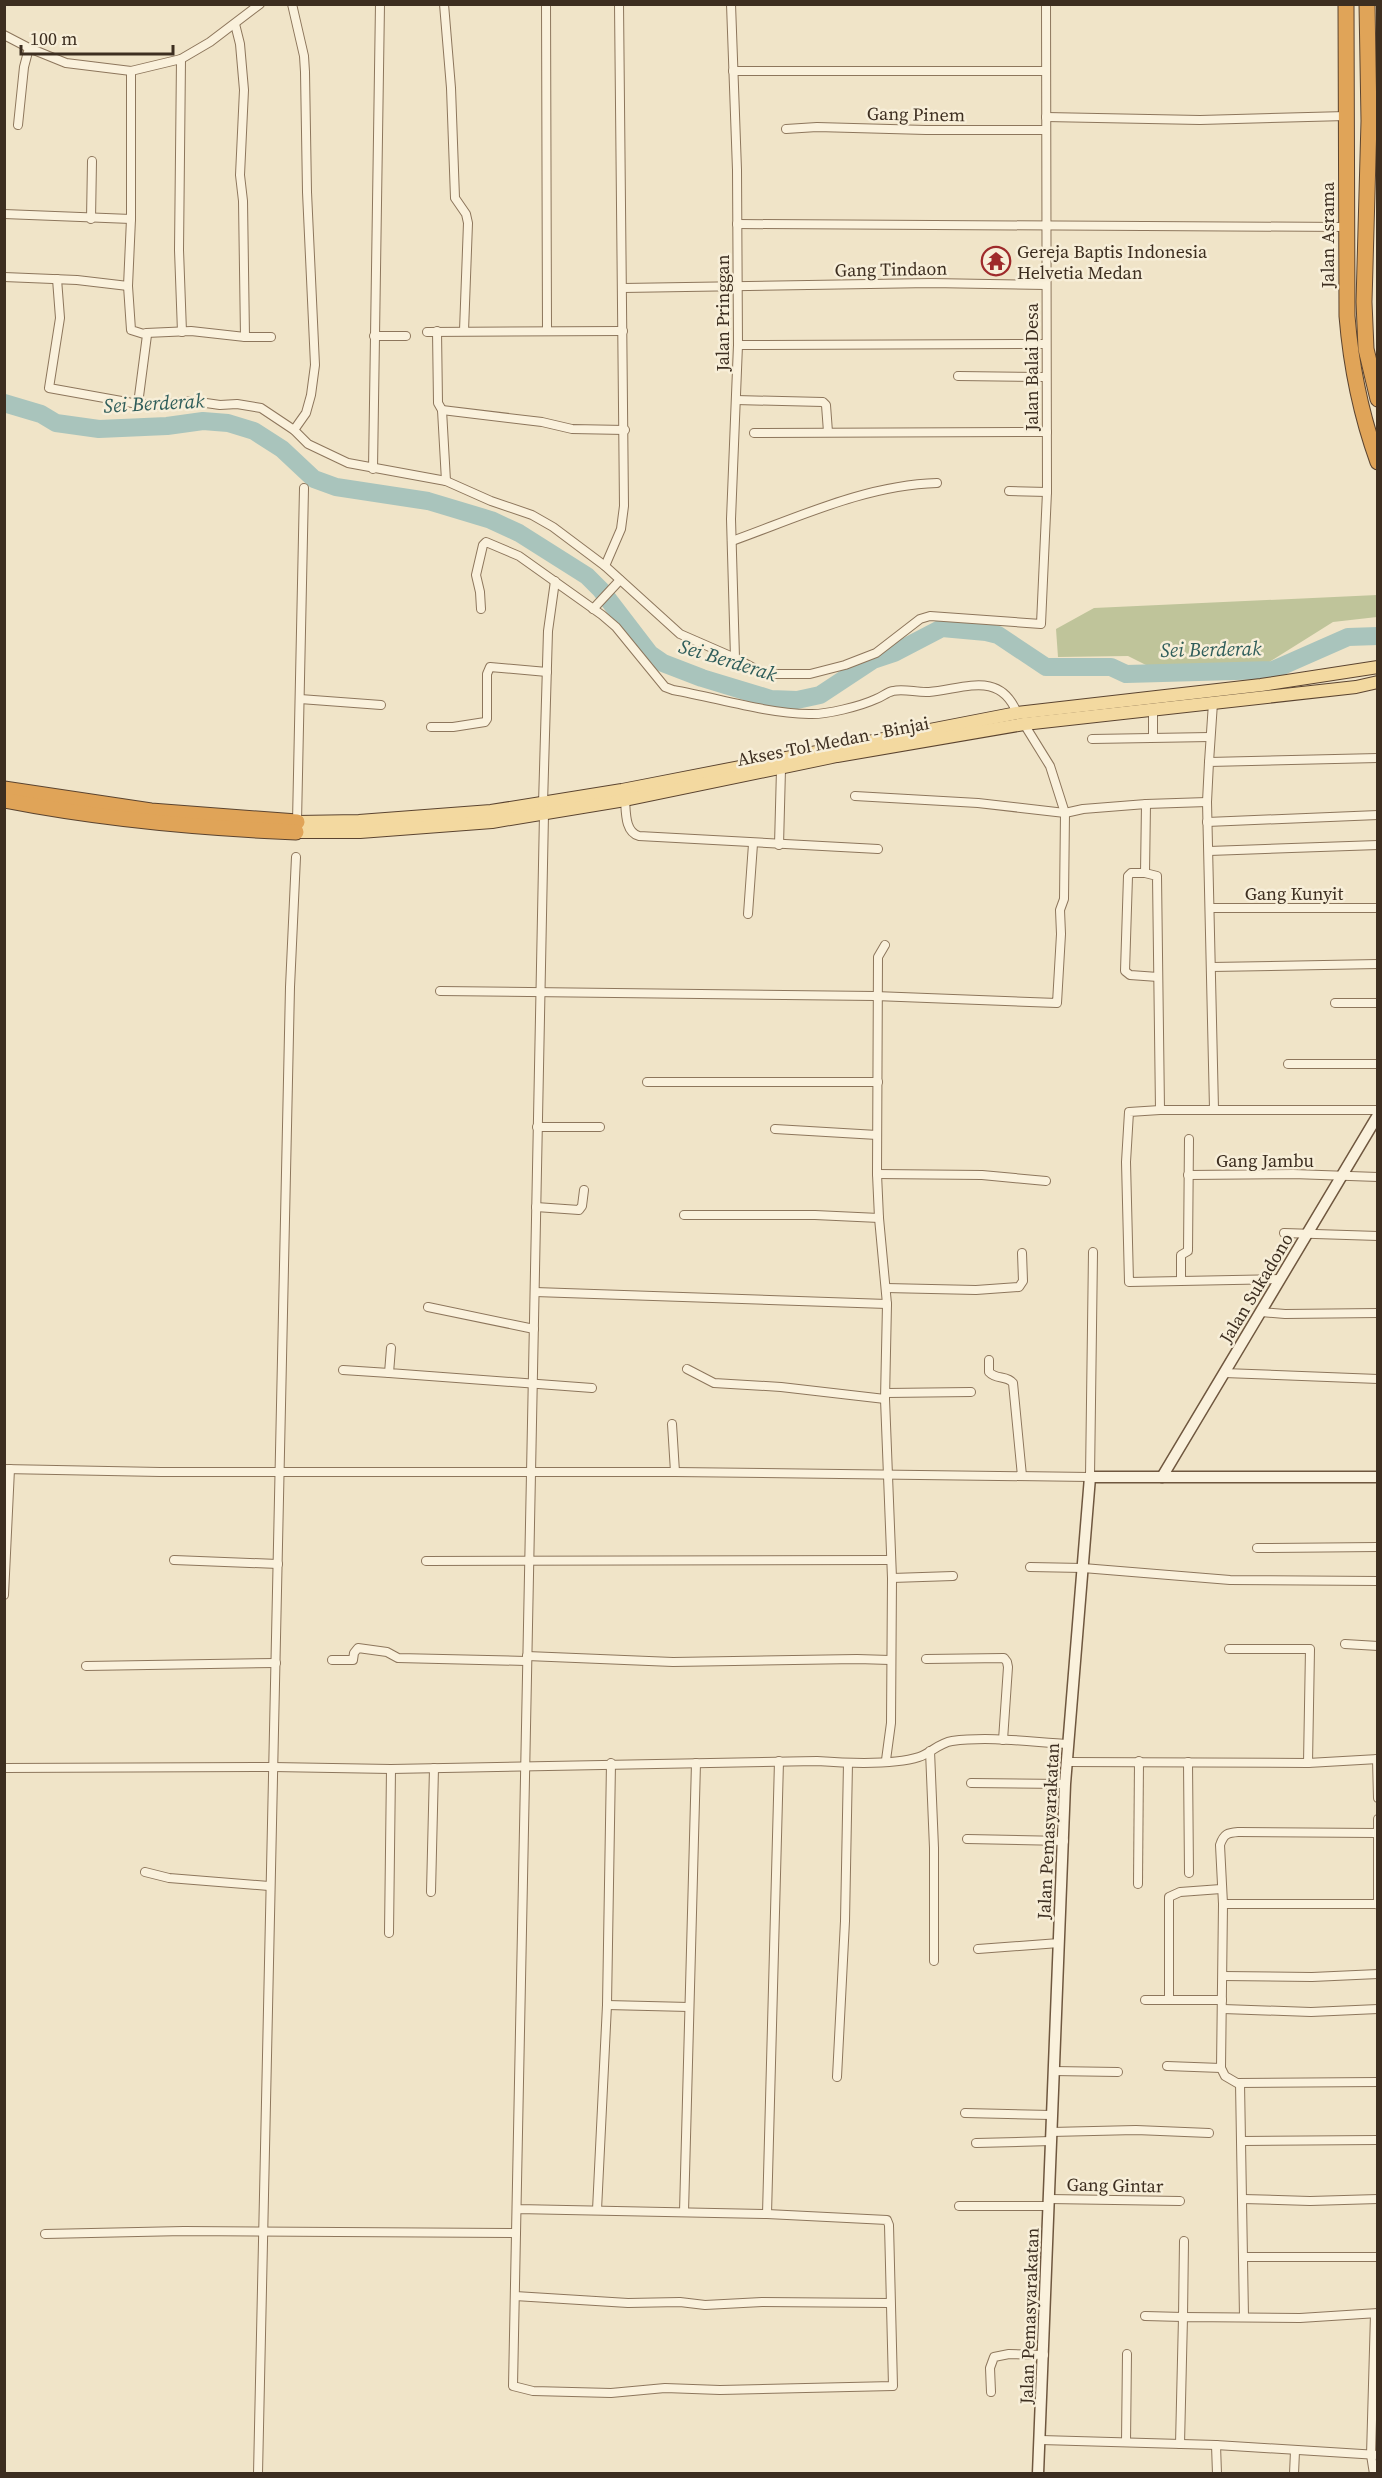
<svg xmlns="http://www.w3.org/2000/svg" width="1382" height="2478" font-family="'Source Serif 4',serif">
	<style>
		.cemetery { fill: #bfc49a }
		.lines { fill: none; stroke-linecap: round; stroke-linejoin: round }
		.river { stroke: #a9c4bc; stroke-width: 18 }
		.street-casing { stroke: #8d765c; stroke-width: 10 }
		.secondary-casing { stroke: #6f573f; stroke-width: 13 }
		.primary-casing { stroke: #5b4430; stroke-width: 14 }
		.highway-casing { stroke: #5b4430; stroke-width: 17 }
		.street { stroke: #faf1dc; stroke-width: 8 }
		.secondary { stroke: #faf1dc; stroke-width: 10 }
		.primary { stroke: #f3d9a0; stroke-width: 12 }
		.highway { stroke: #e0a458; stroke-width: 15 }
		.labels { text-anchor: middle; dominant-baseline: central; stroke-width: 5; stroke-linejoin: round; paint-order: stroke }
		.street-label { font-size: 18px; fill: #3d2e20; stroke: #f7eed8 }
		.poi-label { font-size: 18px; fill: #3d2e20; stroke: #f7eed8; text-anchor: start }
		.water-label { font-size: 20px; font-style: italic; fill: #2f5d5a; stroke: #f7eed8 }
	</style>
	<rect width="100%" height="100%" fill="#f0e4c8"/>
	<!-- cemetery -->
	<path class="cemetery" d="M1377,595v22l-44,5 -67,42 -118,2 -20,-10 -70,1 -2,-28 38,-21z"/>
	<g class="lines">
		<!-- river -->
		<path class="river" d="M4,403l37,11 15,9 43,6 68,-3 36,-5 25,2 26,8 28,18 32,30 22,8 92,14 63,19 28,13 68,43 14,14 49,64 13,9 39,15 69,21 26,1 23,-5 53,-35 21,-7 48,-25 44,4 12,3 48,32h65l15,7 147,-4 75,-33 30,-1"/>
		<!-- street casing -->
		<g class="street-casing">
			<g id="street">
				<path d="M292,4l12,52 1,16 2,120 8,173 -4,30 -5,18 -12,17"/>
				<path d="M444,4l7,84 4,110 11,16 2,9 -4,108"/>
				<path d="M546,4l1,326"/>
				<path d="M731,4l6,166 1,175 -7,174 4,139"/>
				<path d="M4,35l25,13"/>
				<path d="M181,59l-2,191 3,82"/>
				<path d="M131,71v148l-3,67 3,44 16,5 -9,69"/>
				<path d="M733,71h312"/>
				<path d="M1046,117l154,3 146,-4"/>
				<path d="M18,125l6,-58 5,-19 37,15 65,8 50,-12 29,-17 50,-38"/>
				<path d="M786,129l31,-2 109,3h120"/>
				<path d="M4,214l127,5"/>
				<path d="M91,219l1,-58"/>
				<path d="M737,224l610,3"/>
				<path d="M4,277l73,3 51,6"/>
				<path d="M57,279l3,39 -11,70 89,16 21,1 33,-4 28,4 17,-1 24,4 33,22 14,14 40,19 98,18 45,20 41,14 21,12 52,39 75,68 55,24 24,13 17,3h34l35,-9 31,-12 44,-34 10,-3 111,8 6,-132 -1,-488"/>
				<path d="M623,288l308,-5 115,2"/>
				<path d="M437,331l1,72 4,7 4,71"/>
				<path d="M427,332l196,-1"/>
				<path d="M146,333l45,-2 54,6 -2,-136 -3,-26 4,-85 -4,-46 -5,-20"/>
				<path d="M374,336h32"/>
				<path d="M245,337h26"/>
				<path d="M738,345l308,-1"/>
				<path d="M958,376l88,1"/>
				<path d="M736,400l87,2 3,3 2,27"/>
				<path d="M442,410l100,12 30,7 53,1"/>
				<path d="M754,433l293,-1"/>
				<path d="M373,469l7,-465"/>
				<path d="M1009,491l38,1"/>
				<path d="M732,541c67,-24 134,-56 205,-58"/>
				<path d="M605,566l16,-37 3,-23 -5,-502"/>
				<path d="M481,609l-1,-17 -4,-17 7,-30 3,-3 33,14 83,59 14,12 49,60 8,3c45,8 91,23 136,24 17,1 52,-8 67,-15 6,-2 11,-7 17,-8 11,-3 24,2 36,1 35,-3 71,-22 88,21"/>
				<path d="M593,609l27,-29"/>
				<path d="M300,699l81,6"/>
				<path d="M431,727h22l32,-5 2,-3v-45l3,-7 57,5"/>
				<path d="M1153,737v-29"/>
				<path d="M1092,739l118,-2"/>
				<path d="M1209,762l4,-59"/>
				<path d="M855,796l123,7 87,10 18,-4 63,-5 61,-2"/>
				<path d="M625,800c1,13 0,32 14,36l239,13"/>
				<path d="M543,804l5,-173 7,-50"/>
				<path d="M1146,804l-1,69 12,3 3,234"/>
				<path d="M297,822l7,-334"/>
				<path d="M1207,822l171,-7"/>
				<path d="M779,845l2,-76"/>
				<path d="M1209,851l169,-6"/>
				<path d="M1145,873h-14l-3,3 -3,95 5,4 28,2"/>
				<path d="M1210,908h168"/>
				<path d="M748,914l5,-70"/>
				<path d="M885,945l-7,12 -1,217 2,44 8,86 -2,95 7,179 -1,145 -5,37"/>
				<path d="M1211,967l167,-3"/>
				<path d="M440,991l435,5 182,7 4,-69 -1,-24 4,-11 1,-86 -15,-47 -26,-42"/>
				<path d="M1335,1003h43"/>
				<path d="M1288,1064h90"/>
				<path d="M647,1082h231"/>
				<path d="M1214,1109l-7,-307 2,-40 169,-4"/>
				<path d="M537,1127h63"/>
				<path d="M775,1129l102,6"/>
				<path d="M877,1174l105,1 64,6"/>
				<path d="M1188,1175l105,-1 85,3"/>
				<path d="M536,1207l43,3 3,-4 2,-16"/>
				<path d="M684,1215h131l64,3"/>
				<path d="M1284,1233l94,3"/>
				<path d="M1280,1279l-151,3 -3,-120 3,-50 31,-2h218"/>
				<path d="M1181,1280v-25l7,-4 1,-112"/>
				<path d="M886,1288l90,2 43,-3 4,-6 -1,-28"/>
				<path d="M535,1292l352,12"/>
				<path d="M428,1307l106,22"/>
				<path d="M1261,1312l24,2 93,-1"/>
				<path d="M391,1348l-2,25 203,15"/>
				<path d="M989,1360v12c7,8 18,3 24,11l9,93"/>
				<path d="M687,1369l27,14 67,4 104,12"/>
				<path d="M343,1370l46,3"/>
				<path d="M1224,1373l154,6"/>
				<path d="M886,1393l85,-1"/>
				<path d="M672,1424l3,48"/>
				<path d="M4,1469l156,3h515l415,5 3,-225"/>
				<path d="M1257,1548l121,-1"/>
				<path d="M174,1560l104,4"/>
				<path d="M426,1561l465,-1"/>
				<path d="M1030,1567l53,1 147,12 148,1"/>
				<path d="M892,1578l61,-2"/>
				<path d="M4,1595l6,-126"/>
				<path d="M1345,1644l33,2"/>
				<path d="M1229,1649h81l-2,114"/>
				<path d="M527,1656l146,6 184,-3 33,1"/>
				<path d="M926,1659l78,-1 3,4 1,5 -5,73"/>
				<path d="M332,1660h21l1,-7 4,-5 29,4 11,6 128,3"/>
				<path d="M86,1666l190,-3"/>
				<path d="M930,1751l4,97v113"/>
				<path d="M1377,1759l1,39"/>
				<path d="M1067,1762l241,1 70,-4"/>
				<path d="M1188,1762l1,111"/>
				<path d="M4,1768l269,-1 118,2 426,-8c28,2 77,4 102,-4 12,-4 20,-14 33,-16 38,-5 79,1 117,3"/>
				<path d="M971,1783l94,1"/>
				<path d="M1378,1819v86"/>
				<path d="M1377,1833l-138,-1c-11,1 -15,1 -19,13l3,59 -2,164 4,8 12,7 141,-1"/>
				<path d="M967,1839l97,2"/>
				<path d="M145,1872l24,6 100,8"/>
				<path d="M1138,1884l1,-123"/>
				<path d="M431,1892l3,-124"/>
				<path d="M1223,1904h154"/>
				<path d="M389,1933l2,-164"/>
				<path d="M978,1949l81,-6"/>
				<path d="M1223,1976l89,1 66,-3"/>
				<path d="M1145,2000h77"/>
				<path d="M1169,2000v-103l11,-5 41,-3"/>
				<path d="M607,2005l82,2"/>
				<path d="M1223,2009l88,3 67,-3"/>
				<path d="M1167,2066l54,2"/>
				<path d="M1053,2071l65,1"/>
				<path d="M837,2077l8,-156 3,-158"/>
				<path d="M1240,2083l4,234"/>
				<path d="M965,2113l86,2"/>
				<path d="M1051,2132l85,-2 73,3"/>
				<path d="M1242,2141l136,-1"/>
				<path d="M976,2143l75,-2"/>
				<path d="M1049,2199l131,2"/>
				<path d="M1243,2199l67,2 68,-2"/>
				<path d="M959,2206h90"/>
				<path d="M517,2209l250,5 120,6 2,5 4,161 -173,4 -55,-2 -54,5 -78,-2 -20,-5 31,-1572"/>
				<path d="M597,2210l10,-205 4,-242"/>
				<path d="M684,2212l12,-449"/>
				<path d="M767,2214l12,-453"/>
				<path d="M45,2234l139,-3 332,2"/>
				<path d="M1244,2257h134"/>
				<path d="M515,2296l113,7 52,-1 25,3 57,-3 128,1"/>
				<path d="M1145,2316l38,1 1,-76"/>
				<path d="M991,2392l-1,-24 4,-11 15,-3 35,1"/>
				<path d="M1041,2440l175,5 162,10"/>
				<path d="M1126,2442l1,-88"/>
				<path d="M1180,2444l3,-127 117,1 78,-5"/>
				<path d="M1216,2445l1,29"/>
				<path d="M258,2474l32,-1487 6,-130"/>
				<path d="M1294,2474l1,-23"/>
				<path d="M1374,2474l-3,-19 4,-141"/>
			</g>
		</g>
		<!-- secondary casing -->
		<g class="secondary-casing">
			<g id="secondary">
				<path d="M1162,1477l216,-362"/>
				<path d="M1038,2474l27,-690 25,-307h288"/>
			</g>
		</g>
		<!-- primary casing -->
		<g class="primary-casing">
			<g id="primary">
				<path d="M297,822l62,-1 132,-10 131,-21 395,-77 244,-28 117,-18"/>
				<path d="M296,832h64l132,-10 133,-22 212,-44 187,-32 332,-37 22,-5"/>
			</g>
		</g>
		<!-- highway casing -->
		<g class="highway-casing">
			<g id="highway">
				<path d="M1346,4l1,312c4,49 14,99 31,146"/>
				<path d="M1367,4l2,117 -5,181 2,47 12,50"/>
				<path d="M4,789l147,22 146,11"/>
				<path d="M4,800c97,19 194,28 292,32"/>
			</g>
		</g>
		<!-- street -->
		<use href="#street" class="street"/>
		<!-- secondary -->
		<use href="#secondary" class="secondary"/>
		<!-- primary -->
		<use href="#primary" class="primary"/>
		<!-- highway -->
		<use href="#highway" class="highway"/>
	</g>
	<!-- icons -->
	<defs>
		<g id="temple-ring" transform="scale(1.5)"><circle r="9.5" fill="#f7eed8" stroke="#9e2a2b" stroke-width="1.5"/><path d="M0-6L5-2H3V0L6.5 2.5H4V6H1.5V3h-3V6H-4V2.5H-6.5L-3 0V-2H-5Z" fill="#9e2a2b"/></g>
	</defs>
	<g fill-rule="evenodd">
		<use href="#temple-ring" x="996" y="261"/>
	</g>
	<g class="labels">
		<!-- street labels -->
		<g class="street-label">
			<text transform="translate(916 114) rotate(1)">Gang Pinem</text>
			<text transform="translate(1327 235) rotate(-90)">Jalan Asrama</text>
			<text transform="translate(891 269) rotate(-1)">Gang Tindaon</text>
			<text transform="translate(722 313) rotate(-90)">Jalan Pringgan</text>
			<text transform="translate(1031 367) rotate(-90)">Jalan Balai Desa</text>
			<text transform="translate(833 741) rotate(-11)">Akses Tol Medan - Binjai</text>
			<text x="1294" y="893">Gang Kunyit</text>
			<text x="1265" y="1160">Gang Jambu</text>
			<text transform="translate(1256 1288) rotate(-59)">Jalan Sukadono</text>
			<text transform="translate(1048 1831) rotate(-87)">Jalan Pemasyarakatan</text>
			<text transform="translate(1115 2185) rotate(1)">Gang Gintar</text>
			<text transform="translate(1029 2316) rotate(-88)">Jalan Pemasyarakatan</text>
		</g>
		<!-- poi labels -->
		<g class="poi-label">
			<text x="1017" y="251">Gereja Baptis Indonesia<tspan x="1017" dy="21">Helvetia Medan</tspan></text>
		</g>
		<!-- water labels -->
		<g class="water-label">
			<text transform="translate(154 403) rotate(-3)">Sei Berderak</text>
			<text transform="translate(1211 649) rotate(-1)">Sei Berderak</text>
			<text transform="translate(728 660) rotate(17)">Sei Berderak</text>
		</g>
	</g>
	<!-- border -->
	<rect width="1382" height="2478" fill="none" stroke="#3d2e20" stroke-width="12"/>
	<!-- scale -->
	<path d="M21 45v9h152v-9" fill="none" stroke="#3d2e20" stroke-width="3"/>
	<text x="30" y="45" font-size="18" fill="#3d2e20" stroke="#f7eed8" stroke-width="4.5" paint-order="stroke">100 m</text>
</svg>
